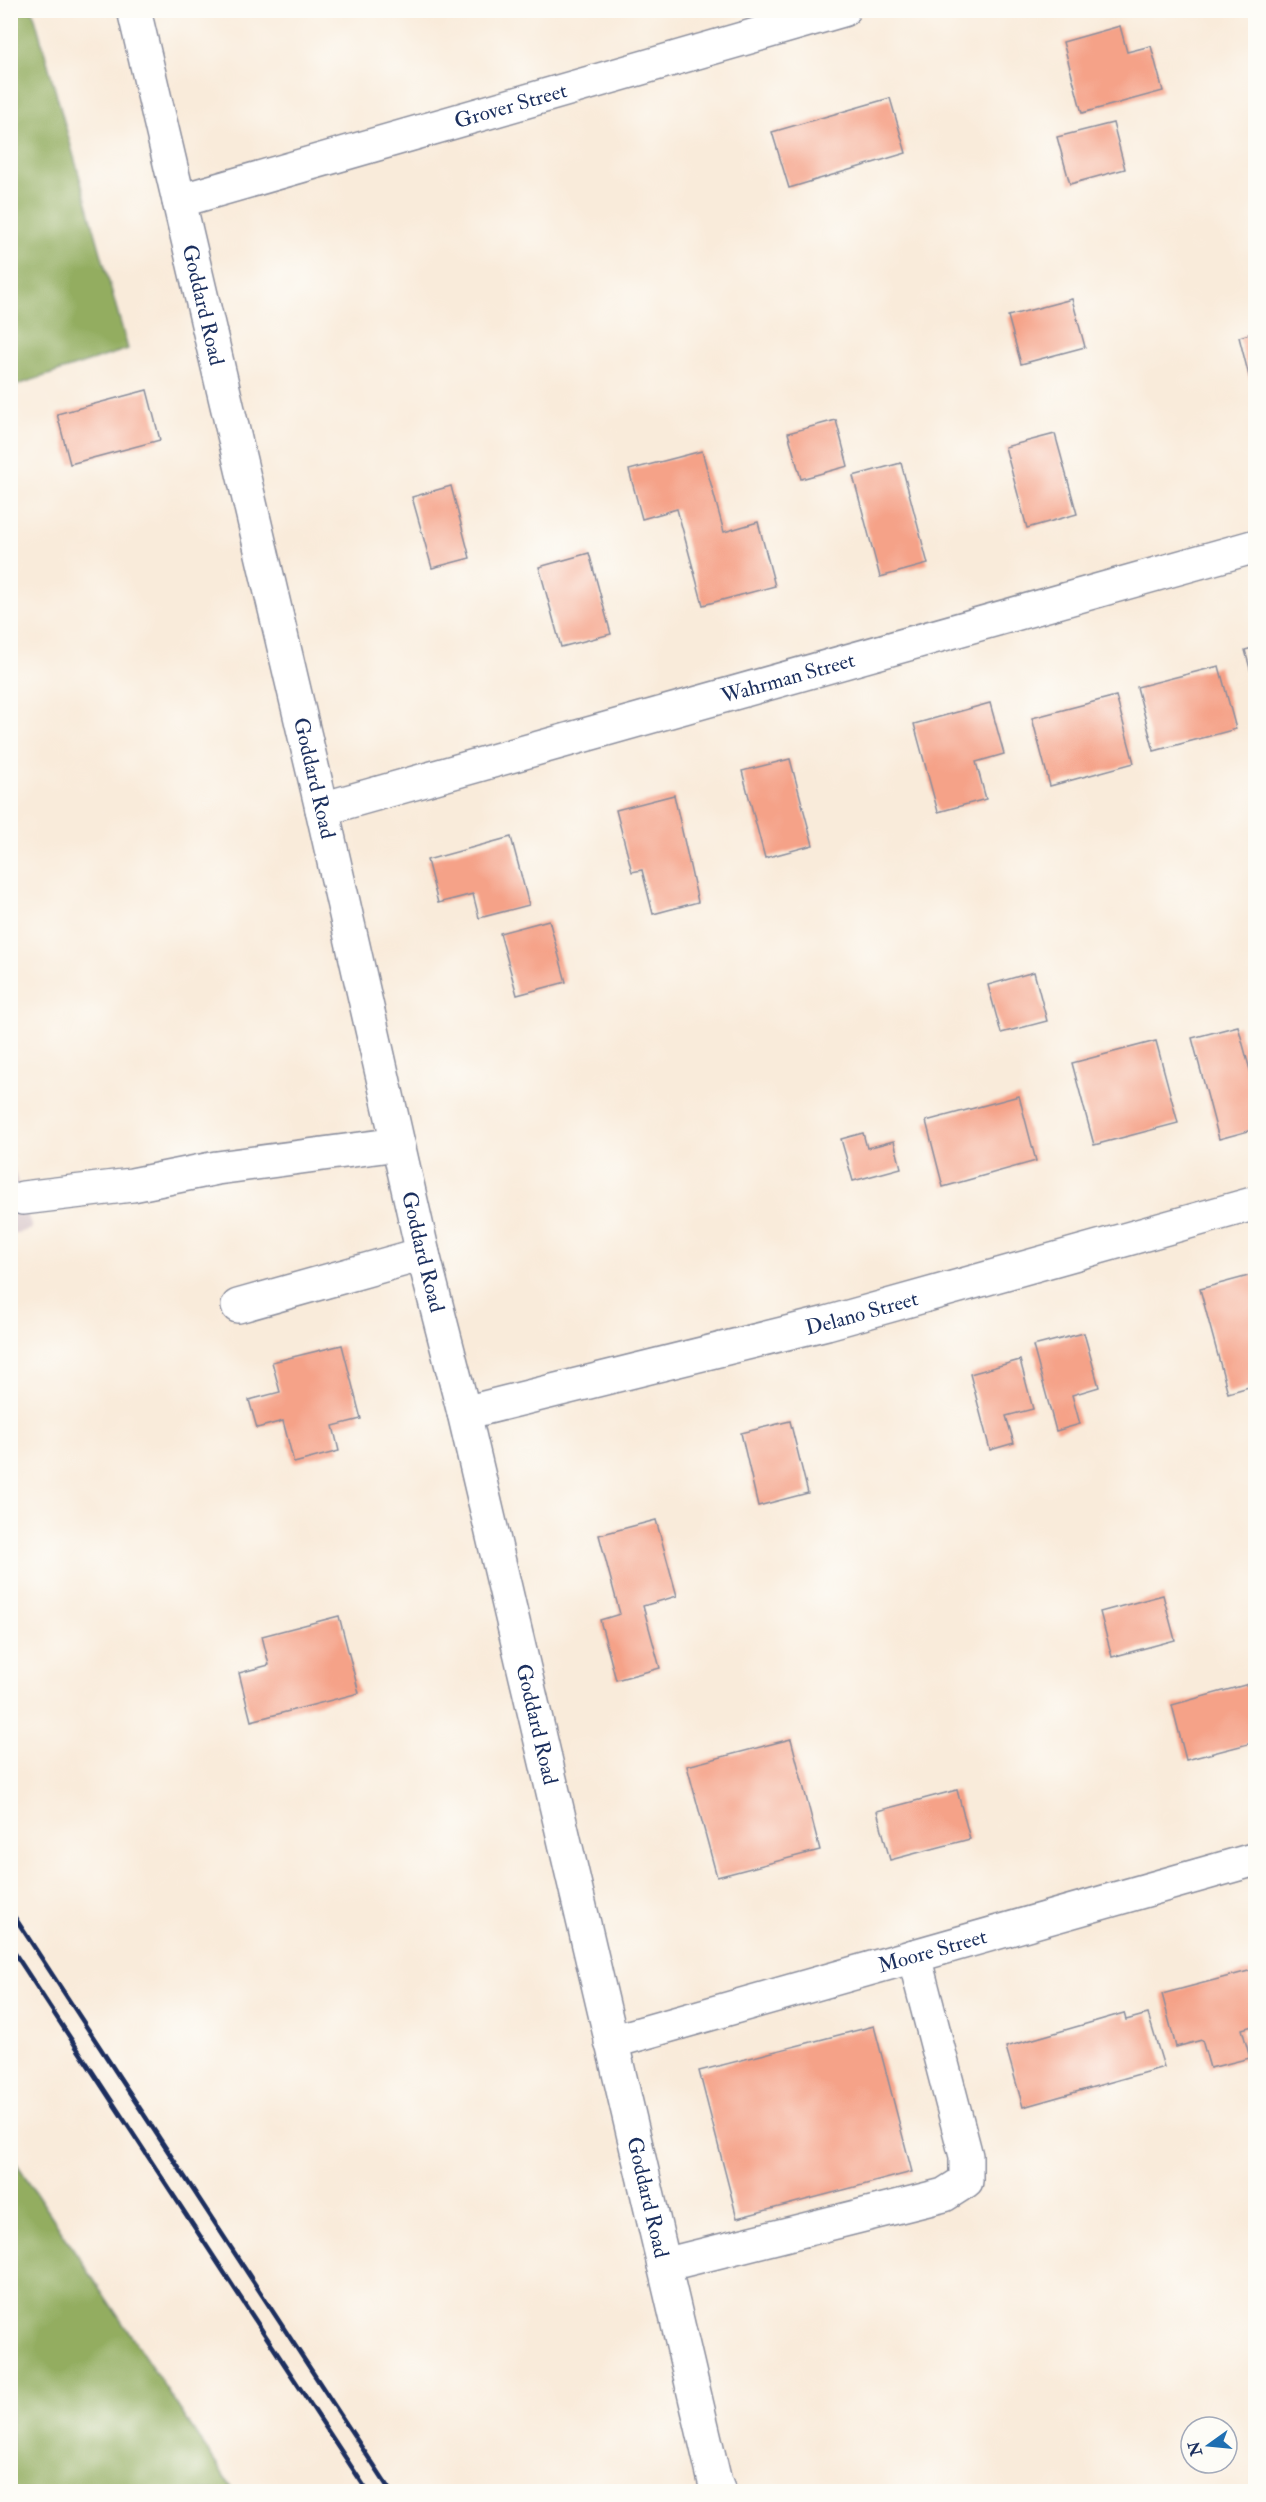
<svg xmlns="http://www.w3.org/2000/svg" width="1266" height="2502" font-family="'IM FELL Double Pica',serif">
	<style>
		.industrial { fill: #d2bec3 }
		.forest { fill: #93ad60; stroke: #576e5f; stroke-width: 1.5 }
		.building { fill: #f5a288 }
		.lines { fill: none; stroke-linecap: round; stroke-linejoin: round }
		.minor-casing { stroke: #8a8d9c; stroke-width: 36 }
		.major-casing { stroke: #8a8d9c; stroke-width: 36 }
		.minor { stroke: #fff; stroke-width: 33 }
		.major { stroke: #fff; stroke-width: 33 }
		.rail { stroke: #1b2f5e; stroke-width: 4.5 }
		.labels { text-anchor: middle; dominant-baseline: central; stroke-width: 4.5; stroke-linejoin: round; paint-order: stroke }
		.street-label { font-size: 21px; fill: #1b2f5e; stroke: #fdfcf7 }
	</style>
	<rect width="100%" height="100%" fill="#fdfcf7"/>
	<filter id="ink" filterUnits="userSpaceOnUse"><feTurbulence type="fractalNoise" baseFrequency=".0167" numOctaves="2"/><feDisplacementMap in="SourceGraphic" scale="12" xChannelSelector="R" yChannelSelector="G"/><feConvolveMatrix kernelMatrix="1 2 1 2 8 2 1 2 1" color-interpolation-filters="sRGB"/></filter>
	<filter id="wash" filterUnits="userSpaceOnUse"><feTurbulence type="fractalNoise" baseFrequency=".008" numOctaves="4" result="noise"/><feDisplacementMap in="SourceGraphic" scale="24" xChannelSelector="R" yChannelSelector="G"/><feGaussianBlur stdDeviation="1.35" result="paint"/><feColorMatrix in="noise" values="0 0 0 0 0 0 0 0 0 0 0 0 0 0 0 0 0 1.4 0 .05"/><feComposite in="paint" operator="in"/></filter>
	<g filter="url(#wash)">
		<rect width="100%" height="100%" fill="#f9ebda"/>
		<!-- industrial -->
		<path class="industrial" d="M10,1156l22,73 -21,6h-1z"/>
		<!-- forest -->
		<g class="forest">
			<path d="M10,11h23l95,338 -117,38z"/>
			<path d="M11,2155l223,336h-223z"/>
		</g>
		<g id="blocks">
			<!-- building -->
			<g class="building">
				<path d="M1120,26l7,26 24,-6 12,45 -81,22 -19,-71z"/>
				<path d="M890,98l16,55 -117,35 -17,-56z"/>
				<path d="M1113,123l12,46 -55,15 -13,-47z"/>
				<path d="M1072,299l13,48 -64,17 -13,-48z"/>
				<path d="M1256,332v47l-6,1 -11,-43z"/>
				<path d="M147,390l13,50 -90,24 -13,-50z"/>
				<path d="M836,420l12,46 -47,13 -13,-46z"/>
				<path d="M1055,434l22,80 -50,14 -22,-81z"/>
				<path d="M702,451l22,81 34,-10 17,64 -72,19 -26,-96 -35,10 -13,-49z"/>
				<path d="M901,463l27,101 -48,13 -27,-101z"/>
				<path d="M451,486l19,72 -38,10 -20,-71z"/>
				<path d="M589,553l22,81 -50,13 -22,-80z"/>
				<path d="M1256,647v40h-1l-10,-37z"/>
				<path d="M1219,666l17,63 -82,22 -17,-64z"/>
				<path d="M1116,696l18,67 -84,23 -18,-68z"/>
				<path d="M990,703l14,51 -28,8 10,37 -48,13 -24,-88z"/>
				<path d="M790,759l23,86 -48,13 -23,-87z"/>
				<path d="M674,795l24,107 -45,12 -11,-44 -10,2 -16,-62z"/>
				<path d="M511,837l18,68 -50,13 -6,-24 -35,9 -11,-43z"/>
				<path d="M549,920l17,62 -49,13 -17,-62z"/>
				<path d="M1034,972l13,49 -46,12 -13,-48z"/>
				<path d="M1238,1026l18,66v37l-37,10 -27,-101z"/>
				<path d="M1156,1041l22,82 -84,22 -22,-82z"/>
				<path d="M1019,1096l17,65 -93,26 -17,-66z"/>
				<path d="M863,1133l4,15 27,-7 7,27 -48,13 -12,-42z"/>
				<path d="M1256,1274v111l-28,8 -28,-104z"/>
				<path d="M1084,1333l15,54 -27,8 8,29 -24,7 -23,-85z"/>
				<path d="M342,1345l19,74 -28,7 6,25 -45,12 -11,-42 -26,7 -8,-28 31,-8 -8,-30z"/>
				<path d="M1020,1360l13,49 -27,7 8,27 -24,7 -20,-76z"/>
				<path d="M790,1421l18,72 -50,13 -17,-73z"/>
				<path d="M656,1520l21,76 -34,10 17,62 -44,12 -16,-60 20,-6 -21,-79z"/>
				<path d="M1163,1595l12,45 -63,17 -12,-45z"/>
				<path d="M339,1616l20,77 -108,28 -12,-48 30,-8 -7,-29z"/>
				<path d="M1256,1682v60l-70,18 -14,-55z"/>
				<path d="M791,1739l29,111 -103,27 -30,-111z"/>
				<path d="M957,1790l13,49 -80,21 -13,-49z"/>
				<path d="M1256,1969v56l-14,4 8,29 -40,10 -8,-28 -26,7 -14,-53z"/>
				<path d="M1124,2013l2,7 22,-6 16,53 -141,40 -17,-60z"/>
				<path d="M874,2026l38,146 -175,46 -38,-147z"/>
			</g>
		</g>
	</g>
	<g filter="url(#ink)">
		<use href="#blocks" fill-opacity="0" stroke="#8a8d9c" stroke-width="1.5"/>
		<g class="lines">
			<!-- minor casing -->
			<g class="minor-casing">
				<g id="minor">
					<path id="s1" d="M179,201l664,-191"/>
					<path id="s2" d="M322,809l934,-263"/>
					<path d="M23,1198l109,-13 85,-17 181,-24"/>
					<path d="M238,1306l185,-52"/>
					<path id="s3" d="M464,1413l363,-90 429,-120"/>
					<path id="s4" d="M611,2042l645,-183"/>
					<path d="M664,2265l280,-70 22,-14v-25l-52,-200"/>
				</g>
			</g>
			<!-- major casing -->
			<g class="major-casing">
				<g id="major">
					<path id="s5" d="M134,10l188,799 101,445 41,159 251,1069 4,10"/>
				</g>
			</g>
			<!-- minor -->
			<use href="#minor" class="minor"/>
			<!-- major -->
			<use href="#major" class="major"/>
			<!-- rail -->
			<g class="rail">
				<path d="M10,1910l381,582"/>
				<path d="M10,1946l358,546"/>
			</g>
		</g>
	</g>
	<g class="labels">
		<!-- street labels -->
		<g class="street-label">
			<text stroke="none"><textPath href="#s1" startOffset="345">Grover Street</textPath></text>
			<text stroke="none"><textPath href="#s5" startOffset="303">Goddard Road</textPath></text>
			<text stroke="none"><textPath href="#s2" startOffset="484">Wahrman Street</textPath></text>
			<text stroke="none"><textPath href="#s5" startOffset="789">Goddard Road</textPath></text>
			<text stroke="none"><textPath href="#s5" startOffset="1275">Goddard Road</textPath></text>
			<text stroke="none"><textPath href="#s3" startOffset="410">Delano Street</textPath></text>
			<text stroke="none"><textPath href="#s5" startOffset="1761">Goddard Road</textPath></text>
			<text stroke="none"><textPath href="#s4" startOffset="334">Moore Street</textPath></text>
			<text stroke="none"><textPath href="#s5" startOffset="2247">Goddard Road</textPath></text>
		</g>
	</g>
	<!-- margin -->
	<rect width="1266" height="2502" fill="none" stroke="#fdfcf7" stroke-width="36"/>
	<!-- north arrow -->
	<g transform="translate(1209 2445) rotate(255)"><circle r="28" fill="#fdfcf7" stroke="#a3aaba" stroke-width="1.5"/>
	<path d="M0-4.5L10 22L0 15L-10 22Z" fill="#1f6fb2"/>
	<text y="-9" font-size="16" font-weight="bold" text-anchor="middle" fill="#1b2f5e">N</text>
	</g>
</svg>
